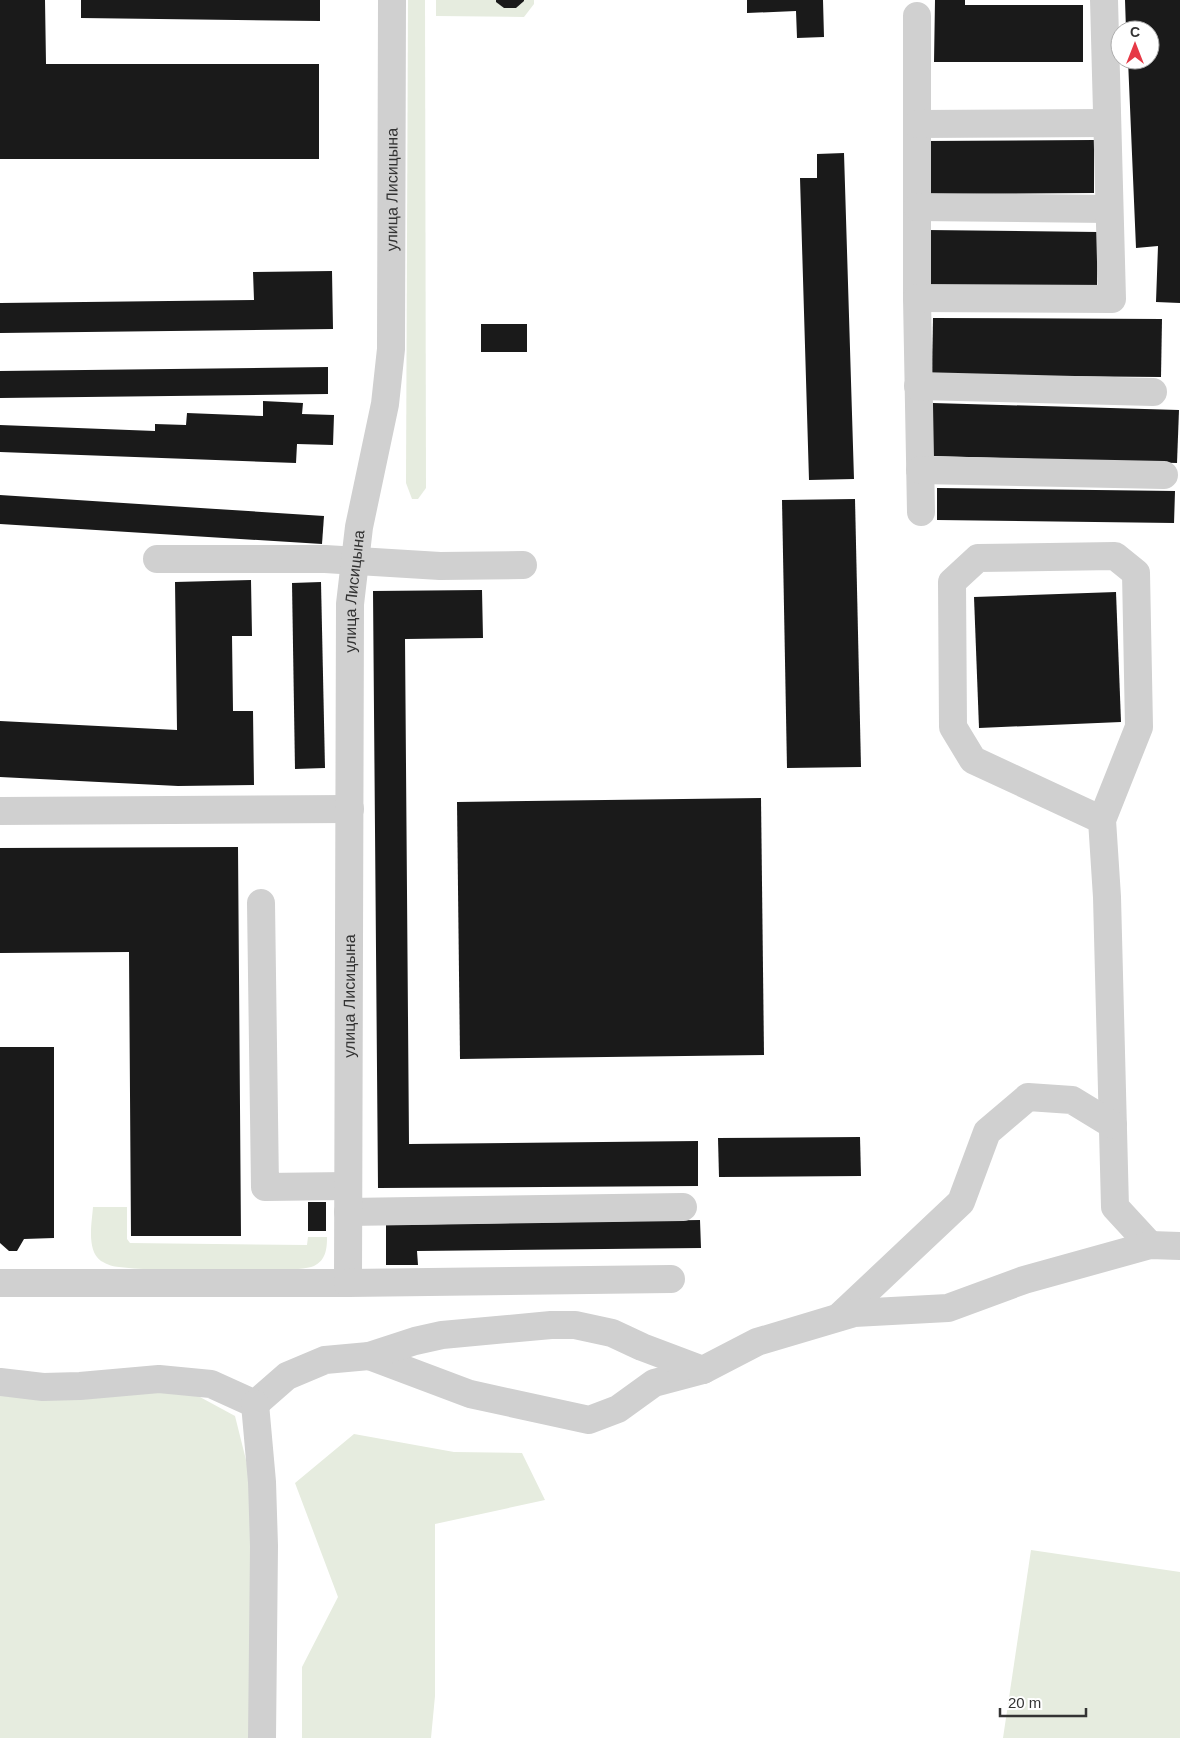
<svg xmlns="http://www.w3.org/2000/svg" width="1180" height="1738" font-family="Helvetica,sans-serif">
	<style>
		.green { fill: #e6ecdf }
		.building { fill: #1a1a1a }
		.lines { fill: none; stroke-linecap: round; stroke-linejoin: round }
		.minor { stroke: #d0d0d0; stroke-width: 28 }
		.labels { text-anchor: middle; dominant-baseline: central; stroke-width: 5; stroke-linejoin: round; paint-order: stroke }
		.street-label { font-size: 16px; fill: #333; stroke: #fff }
	</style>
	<rect width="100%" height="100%" fill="#fff"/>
	<!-- green -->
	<g class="green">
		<path d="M408,0h17l1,488 -8,11h-6l-6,-16z"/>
		<path d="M436,0h98v4l-10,13 -88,-1z"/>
		<path d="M93,1207h34v32l3,4 177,2 1,-8h19c0,12 -1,23 -13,29 -11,5 -51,4 -65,3 -43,0 -87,3 -130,-2 -5,0 -13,-3 -18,-6 -15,-11 -9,-39 -8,-54z"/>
		<path d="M187,1390l48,26 13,52 5,71 -2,199h-251v-343z"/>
		<path d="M354,1434l100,18 68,1 23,47 -110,24v172l-4,42h-129v-71l36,-70 -43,-114z"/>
		<path d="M1031,1550l149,22v166h-177z"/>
	</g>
	<!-- building -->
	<g class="building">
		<path d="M0,0h45l1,64h273v95h-319z"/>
		<path d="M81,0h239v21l-239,-3z"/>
		<path d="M496,0h28v1l-8,7h-12l-8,-6z"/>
		<path d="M747,0h76l1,37 -27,1 -1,-27 -49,2z"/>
		<path d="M935,0h30v5h118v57h-149z"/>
		<path d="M1125,0h55v303l-24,-1 2,-56 -22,2 -8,-188h22v-30h-24z"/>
		<path d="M1094,140v53l-169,1v-53z"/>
		<path d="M844,153l10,326 -45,1 -9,-302h17v-24z"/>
		<path d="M927,230l171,2 -1,55 -170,-1z"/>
		<path d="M332,271l1,58 -333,4v-30l254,-3 -1,-28z"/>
		<path d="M933,318l229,1 -1,58 -229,-2z"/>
		<rect x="481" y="324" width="46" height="28"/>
		<path d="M328,367v27l-328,4v-27z"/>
		<path d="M263,401l40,2 -1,11 32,1 -1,30 -36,-1 -1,19 -296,-11v-27l155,6v-7l31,1 1,-12 76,3z"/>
		<path d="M933,403l246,7 -2,53 -245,-7z"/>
		<path d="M937,488l238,3 -1,32 -237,-3z"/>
		<path d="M0,495l324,21 -2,28 -322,-20z"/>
		<path d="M855,499l6,268 -74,1 -5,-268z"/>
		<path d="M251,580l1,56h-20l1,75h20l1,74 -76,1 -178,-9v-56l177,9 -2,-148z"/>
		<path d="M321,582l4,186 -30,1 -3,-186z"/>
		<path d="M482,590l1,48 -78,1 4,505 289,-3v45l-320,2 -5,-597z"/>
		<path d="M1116,592l5,130 -142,6 -5,-131z"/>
		<path d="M761,798l3,257 -304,4 -3,-257z"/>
		<path d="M238,847l3,389h-110l-2,-284 -129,1v-105z"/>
		<path d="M0,1047h54v191l-30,1 -7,12h-8l-9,-8z"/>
		<path d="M860,1137l1,39 -142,1 -1,-39z"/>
		<rect x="308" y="1202" width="18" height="29"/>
		<path d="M700,1220l1,28 -284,3 1,14h-32v-40z"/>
	</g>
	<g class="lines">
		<!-- minor -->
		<g class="minor">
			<path d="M917,16v282l4,214"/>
			<path d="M917,124l190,-1"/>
			<path d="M917,207l192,2"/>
			<path d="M917,298l195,1 -8,-299"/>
			<path d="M918,386l235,6"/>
			<path d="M920,470l244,5"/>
			<path d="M157,559h168l115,7 83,-1"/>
			<path d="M0,811l350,-2"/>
			<path d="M1102,820l-129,-60 -20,-33 -1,-145 26,-24 137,-2 21,17 3,154 -37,93 5,77 8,310 35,38"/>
			<path d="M261,903l4,284 83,-1"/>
			<path d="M348,1212l335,-5"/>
			<path id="s1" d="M0,1283h348l2,-679 9,-77 26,-123 6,-55 1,-349"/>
			<path d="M348,1283l323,-4"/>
			<path d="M839,1317l122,-115 26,-70 41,-35 44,3 41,25"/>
			<path d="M369,1356l101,38 119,26 29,-11 36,-26 49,-13"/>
			<path d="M0,1382l43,5 37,-1 79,-7 52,5 44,20 32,-28 38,-16 44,-4 46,-15 27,-6 109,-10h24l37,8 30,14 61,23 54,-28 97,-29 94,-5 76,-28 126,-35 30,1"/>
			<path d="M255,1404l7,78 2,64 -2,192"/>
		</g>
	</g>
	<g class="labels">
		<!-- street labels -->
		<g class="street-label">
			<text stroke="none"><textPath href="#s1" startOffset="1445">улица Лисицына</textPath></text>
			<text stroke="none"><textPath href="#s1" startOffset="1040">улица Лисицына</textPath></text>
			<text stroke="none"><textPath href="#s1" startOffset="635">улица Лисицына</textPath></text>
		</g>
	</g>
	<!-- north arrow -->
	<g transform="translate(1135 45)"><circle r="24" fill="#ffffff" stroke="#adadad"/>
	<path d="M0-4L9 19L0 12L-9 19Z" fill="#e63946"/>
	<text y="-8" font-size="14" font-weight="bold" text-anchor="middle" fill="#333333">С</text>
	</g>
	<!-- scale -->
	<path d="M1000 1708v8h86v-8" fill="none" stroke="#333333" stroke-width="2.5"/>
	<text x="1008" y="1708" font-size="15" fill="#333333" stroke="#ffffff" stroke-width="4" paint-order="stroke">20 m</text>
</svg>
